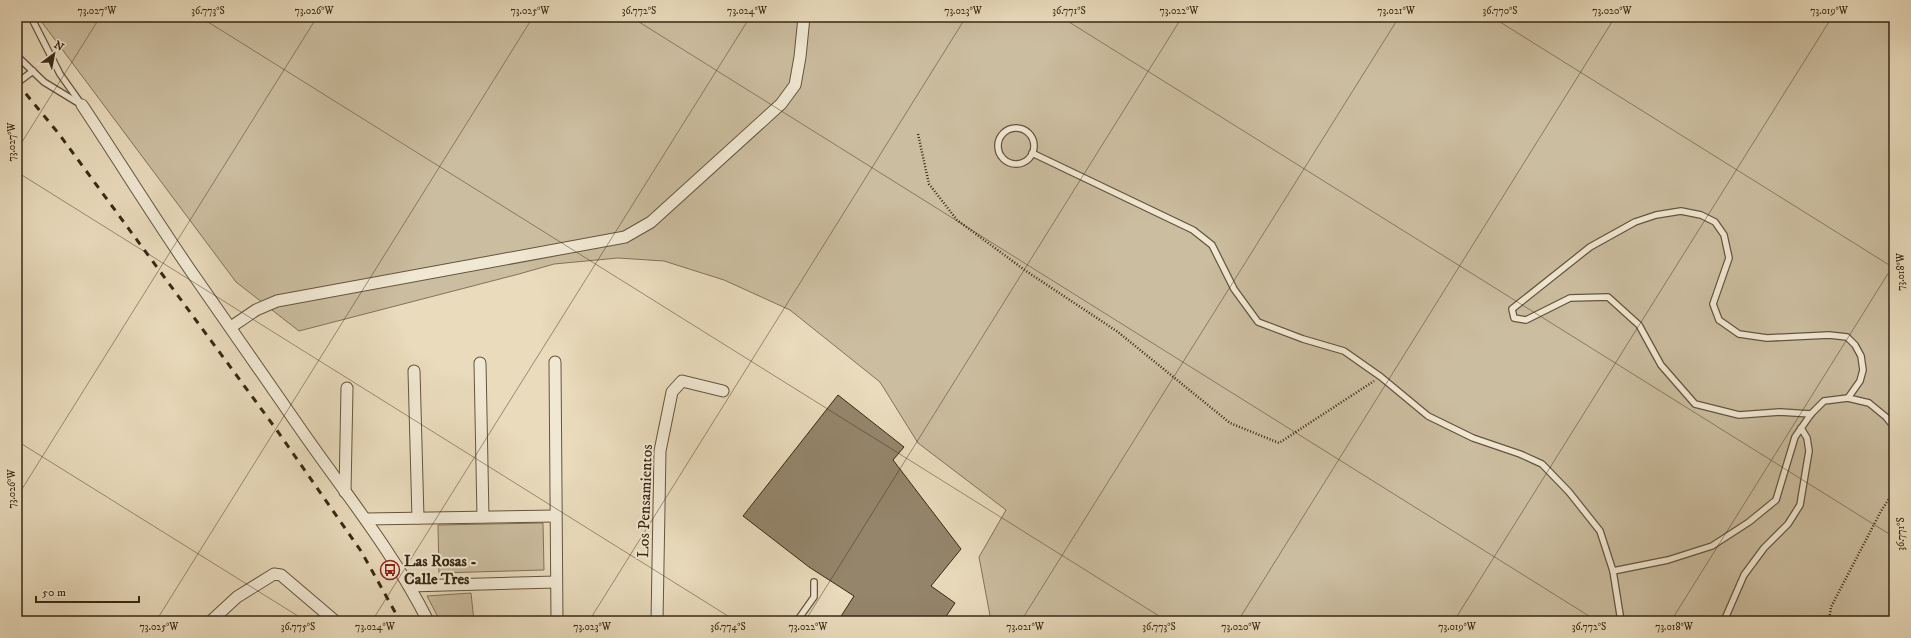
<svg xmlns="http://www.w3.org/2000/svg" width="1911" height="638" font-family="'IM FELL DW Pica',serif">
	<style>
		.green { fill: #cbbd9f; stroke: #82725a }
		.building { fill: #94856b; stroke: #382814 }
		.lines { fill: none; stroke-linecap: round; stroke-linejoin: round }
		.service-casing { stroke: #64553e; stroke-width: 8 }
		.minor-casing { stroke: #64553e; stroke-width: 13 }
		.path { stroke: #382814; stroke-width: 2.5; stroke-dasharray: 1 2; stroke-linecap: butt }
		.service { stroke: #f1e8d3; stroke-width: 5.5 }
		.minor { stroke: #f1e8d3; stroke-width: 11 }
		.rail { stroke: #382814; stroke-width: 3; stroke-dasharray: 7 7; stroke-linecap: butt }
		.ticks { fill: none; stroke: #382814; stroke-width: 1; stroke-opacity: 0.45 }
		.labels { text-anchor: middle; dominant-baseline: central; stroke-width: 4; stroke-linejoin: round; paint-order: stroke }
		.street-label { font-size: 16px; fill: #382814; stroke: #f1e8d3 }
		.poi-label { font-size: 16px; font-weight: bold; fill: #382814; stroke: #f1e8d3; text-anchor: start }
		.neatline { fill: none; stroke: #382814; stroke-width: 1.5 }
		.ticks-label { font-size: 10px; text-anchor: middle; fill: #382814 }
	</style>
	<rect width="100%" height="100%" fill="#e9dbbc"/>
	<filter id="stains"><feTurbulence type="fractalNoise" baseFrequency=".005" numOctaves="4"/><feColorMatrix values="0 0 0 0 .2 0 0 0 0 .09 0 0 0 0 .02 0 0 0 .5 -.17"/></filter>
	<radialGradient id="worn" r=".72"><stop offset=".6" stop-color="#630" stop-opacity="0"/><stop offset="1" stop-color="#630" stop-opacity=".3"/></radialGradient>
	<!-- green -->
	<g class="green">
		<path d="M38,17h1856v604h-903l-12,-64 27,-47 -88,-67 -38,-61 -90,-72 -66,-30 -60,-19 -46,-3 -64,6 -35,10 -220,57 -63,-49z"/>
		<path d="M543,523l1,47 -105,3 -1,-48z"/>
		<path d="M471,593l3,28h-34l-13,-25z"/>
	</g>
	<!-- building -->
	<path class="building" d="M838,395l66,52 -11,13 68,89 -30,37 24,17 -12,18h-105l16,-25 -45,-29 -66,-51z"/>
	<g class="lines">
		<!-- service casing -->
		<g class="service-casing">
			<g id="service">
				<path d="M31,17l29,57 22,31"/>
				<path d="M17,56l27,26 36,22"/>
				<path d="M17,83l16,-12"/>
				<circle cx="1016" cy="146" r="18"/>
				<path d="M1032,153l161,77 19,15 22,44 24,33 45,17 41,12 37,26 47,39 45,22 47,16 22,10 27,28 31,39 13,40 8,50"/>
				<path d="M1811,414l-31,-2 -41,3 -44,-11 -34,-39 -22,-40 -31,-28 -38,1 -44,22 -12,-2 -2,-9 78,-62 45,-25 21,-7 25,-4 20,4 14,7 9,13 5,23 -16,46 6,16 20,14 28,4 62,-3 18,2 8,8 6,11 2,14 -3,11 -12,17"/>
				<path d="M1613,571l55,-11 44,-14 37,-24 27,-22 19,-63 16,-23 13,-13 24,-3 21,5 17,14 8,10"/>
				<path d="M797,621l17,-24v-15"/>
				<path d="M1724,621l20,-46 20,-27 24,-24 12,-19 9,-54 -2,-13 -6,-10"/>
			</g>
		</g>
		<!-- minor casing -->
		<g class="minor-casing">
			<g id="minor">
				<path d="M82,105c38,57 74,116 113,172 33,48 67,96 100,144 45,66 97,128 133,200"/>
				<path d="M231,327l25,-17 21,-9 348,-64 26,-15 130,-118 14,-19 5,-28 4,-40"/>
				<path d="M555,362l2,259"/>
				<path d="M480,363l3,154"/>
				<path d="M414,371l4,147"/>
				<path d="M345,492l2,-104"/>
				<path d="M366,519l189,-3"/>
				<path d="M409,586l147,-4"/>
				<path d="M211,621l26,-24 37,-23 7,1 54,46"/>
				<path d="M657,621l3,-170 12,-59 10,-11 41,10"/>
			</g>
		</g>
		<!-- path -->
		<g class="path">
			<path d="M918,134l11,50 28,36 69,51 92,61 112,91 49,20 95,-62"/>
			<path d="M1829,621l2,-14 50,-96 13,-20"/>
		</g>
		<!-- service -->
		<use href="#service" class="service"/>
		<!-- minor -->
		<use href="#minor" class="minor"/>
		<!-- rail -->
		<path class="rail" d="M17,83l42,51 217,295 85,122 39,70"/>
	</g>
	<!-- ticks -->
	<path class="ticks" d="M200,17l967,604M631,17l966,604M1061,17l833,520M1492,17l402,251M17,150l83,-133M17,172l719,449M17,441l289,180M17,497l300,-480M156,621l377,-604M372,621l378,-604M589,621l377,-604M805,621l377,-604M1021,621l378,-604M1238,621l377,-604M1454,621l378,-604M1671,621l223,-357M1887,621l7,-11"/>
	<!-- icons -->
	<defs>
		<g id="bus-ring" transform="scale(1)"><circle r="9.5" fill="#f1e8d3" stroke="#8f2418" stroke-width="1.5"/><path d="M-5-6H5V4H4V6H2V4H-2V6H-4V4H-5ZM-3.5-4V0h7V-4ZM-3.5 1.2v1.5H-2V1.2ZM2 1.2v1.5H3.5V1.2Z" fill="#8f2418"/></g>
	</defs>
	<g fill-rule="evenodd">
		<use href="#bus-ring" x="390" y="570"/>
	</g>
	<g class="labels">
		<!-- street labels -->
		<g class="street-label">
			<text transform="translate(645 501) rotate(-88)">Los Pensamientos</text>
		</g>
		<!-- poi labels -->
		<g class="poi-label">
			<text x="404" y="561">Las Rosas -<tspan x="404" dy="18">Calle Tres</tspan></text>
		</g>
	</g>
	<!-- margin -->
	<rect width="1911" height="638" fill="none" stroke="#e9dbbc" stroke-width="44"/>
	<!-- north arrow -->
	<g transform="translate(54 54) rotate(32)" stroke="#f1e8d3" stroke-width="3" paint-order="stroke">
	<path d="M0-3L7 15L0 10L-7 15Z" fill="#382814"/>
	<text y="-6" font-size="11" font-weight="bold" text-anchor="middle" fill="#382814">N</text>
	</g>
	<!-- scale -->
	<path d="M36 596v6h103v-6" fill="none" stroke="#382814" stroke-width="2"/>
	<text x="42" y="596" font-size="12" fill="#382814" stroke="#f1e8d3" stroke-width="3" paint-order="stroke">50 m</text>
	<rect x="22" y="22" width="1867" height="594" class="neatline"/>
	<g class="ticks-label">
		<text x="97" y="14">73.027°W</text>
		<text x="208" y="14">36.773°S</text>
		<text x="314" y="14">73.026°W</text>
		<text x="530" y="14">73.025°W</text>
		<text x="639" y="14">36.772°S</text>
		<text x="747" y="14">73.024°W</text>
		<text x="963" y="14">73.023°W</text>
		<text x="1069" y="14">36.771°S</text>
		<text x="1179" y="14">73.022°W</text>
		<text x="1396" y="14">73.021°W</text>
		<text x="1500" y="14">36.770°S</text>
		<text x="1612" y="14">73.020°W</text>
		<text x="1829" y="14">73.019°W</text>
		<text transform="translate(11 142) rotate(-90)" y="4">73.027°W</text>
		<text transform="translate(1900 272) rotate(-90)" y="4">73.018°W</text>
		<text transform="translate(11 489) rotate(-90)" y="4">73.026°W</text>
		<text transform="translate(1900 534) rotate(-90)" y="4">36.771°S</text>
		<text x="159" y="630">73.025°W</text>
		<text x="298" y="630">36.775°S</text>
		<text x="375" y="630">73.024°W</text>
		<text x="592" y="630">73.023°W</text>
		<text x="728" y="630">36.774°S</text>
		<text x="808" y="630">73.022°W</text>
		<text x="1025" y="630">73.021°W</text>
		<text x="1159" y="630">36.773°S</text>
		<text x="1241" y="630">73.020°W</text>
		<text x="1457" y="630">73.019°W</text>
		<text x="1589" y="630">36.772°S</text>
		<text x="1674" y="630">73.018°W</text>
	</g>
	<rect width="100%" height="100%" filter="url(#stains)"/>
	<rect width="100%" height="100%" fill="url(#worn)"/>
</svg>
